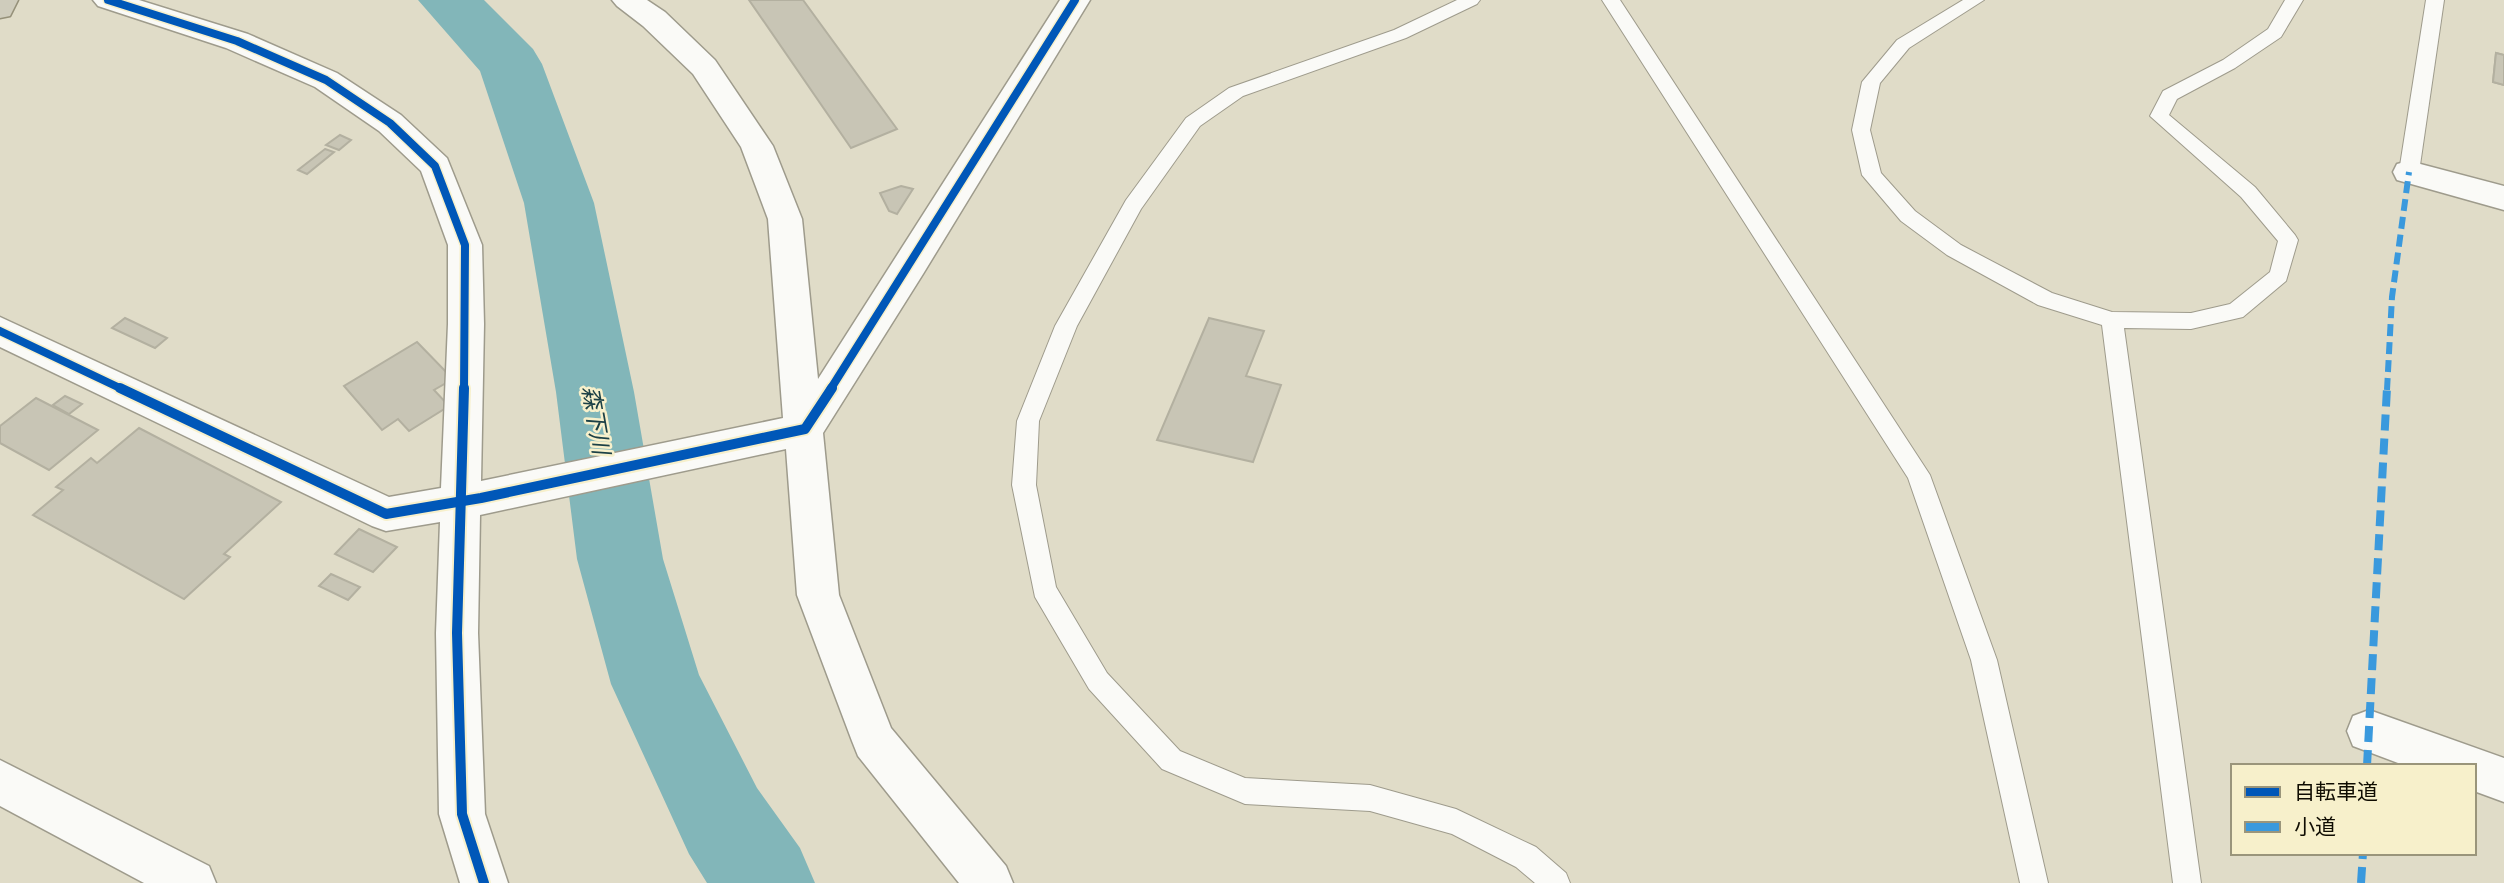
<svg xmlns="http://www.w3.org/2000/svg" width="2504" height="883" font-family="Montserrat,'Noto Sans JP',sans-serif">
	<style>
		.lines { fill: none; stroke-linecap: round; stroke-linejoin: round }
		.river { fill: #82b6b9; fill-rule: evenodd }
		.building { fill: #c8c5b5; stroke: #b3b0a0; stroke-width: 2 }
		.lane-casing { stroke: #9e9b8c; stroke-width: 2 }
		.street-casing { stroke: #9e9b8c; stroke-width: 3 }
		.highway-casing { stroke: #959079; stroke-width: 3 }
		.lane { fill: #fafaf7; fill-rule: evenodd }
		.street { fill: #fafaf7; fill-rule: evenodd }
		.highway { fill: #cfccbc; fill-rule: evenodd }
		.quiet-far1 { stroke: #3a99dd; stroke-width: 6; stroke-dasharray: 12 6; stroke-linecap: butt }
		.quiet { stroke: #3a99dd; stroke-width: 8; stroke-dasharray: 16 8; stroke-linecap: butt }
		.cycleway-far1-casing { stroke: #f7f0cb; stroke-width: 11 }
		.cycleway-casing { stroke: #f7f0cb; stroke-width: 14 }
		.cycleway-far1 { stroke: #0057b8; stroke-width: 8 }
		.cycleway { stroke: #0057b8; stroke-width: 10 }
		.labels { text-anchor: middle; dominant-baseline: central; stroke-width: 5; stroke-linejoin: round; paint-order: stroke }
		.water-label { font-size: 23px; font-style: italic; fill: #1b4046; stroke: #f7f0cb }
	</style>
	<rect width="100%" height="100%" fill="#e0dcc8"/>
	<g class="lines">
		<!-- river -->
		<path class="river" d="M418,0h66l49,49 9,15 52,139 40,189 29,167 36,116 58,113 43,60 15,35h-108l-18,-29 -78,-170 -34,-125 -21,-167 -32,-189 -44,-132z"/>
	</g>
	<!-- building -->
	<g class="building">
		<path d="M749,0h54l94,129 -46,19z"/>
		<path d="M2496,53l8,2v30l-11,-3z"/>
		<path d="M2496,53l8,2v30l-11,-3z"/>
		<path d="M340,135l11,5 -12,10 -13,-5z"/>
		<path d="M325,149l9,3 -27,22 -9,-4z"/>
		<path d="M901,186l12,3 -16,25 -8,-3 -9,-18z"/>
		<path d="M125,318l42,20 -12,10 -43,-20z"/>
		<path d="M1209,318l55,13 -18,45 35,9 -28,77 -96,-22z"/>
		<path d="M417,342l36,37 -19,11 15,16 -40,25 -11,-12 -16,11 -38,-44z"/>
		<path d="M65,396l17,8 -13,10 -16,-9z"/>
		<path d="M36,398l62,32 -49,40 -49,-27v-17z"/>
		<path d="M139,428l142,74 -57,52 6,3 -46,42 -151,-84 30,-25 -7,-3 35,-29 6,5z"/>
		<path d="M359,529l38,18 -24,25 -38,-18z"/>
		<path d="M331,574l29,13 -12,13 -29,-14z"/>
	</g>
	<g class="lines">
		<!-- lane casing -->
		<g class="lane-casing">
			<g id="lane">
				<path d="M1457,0h23l-3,4 -71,34 -163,58 -43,30 -59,83 -64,117 -38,95 -3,64 20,102 51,86 73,78 65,27 125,7 86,24 80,38 30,26 4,10h-35l-19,-16 -64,-33 -82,-23 -125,-7 -83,-35 -73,-80 -54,-92 -23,-112 5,-64 38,-95 71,-126 60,-82 43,-30 165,-58z"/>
				<path d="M1602,0h18l310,475 67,185 51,223h-28l-49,-223 -63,-182z"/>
				<path d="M1963,0h21l-75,48 -29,35 -10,47 11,43 34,38 46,34 91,48 60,19 79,1 39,-9 40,-32 8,-31 -37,-44 -91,-81 13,-25 60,-31 45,-31 17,-29h18l-22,37 -46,31 -58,31 -8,16 86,72 40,48 3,5 -12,41 -43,36 -52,12 -67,-1 77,555h-28l-71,-558 -64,-20 -91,-50 -46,-34 -39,-46 -10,-45 10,-48 35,-42z"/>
				<path d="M2426,0h18l-25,172 -3,5h-14l-3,-5z"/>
			</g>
		</g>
		<!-- street casing -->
		<g class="street-casing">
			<g id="street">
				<path d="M93,0h46l109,34 89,39 64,42 46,43 35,87 2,79 -3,157 302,-63 -15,-199 -27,-72 -48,-73 -50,-48 -26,-20 -5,-6h35l18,12 50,48 58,86 29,73 16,160 242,-379h30l-167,274 -100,159 16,162 52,133 115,138 7,17h-54l-101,-127 -6,-15 -55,-146 -11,-146 -306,66 -2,118 7,181 23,69h-48l-21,-69 -3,-181 4,-111 -54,9 -14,-5 -372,-179v-30l389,180 52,-9 7,-164v-79l-27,-74 -42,-40 -64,-44 -89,-39 -128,-42z"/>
				<path d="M2409,161l95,25v24l-107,-30 -4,-8 4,-8z"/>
				<path d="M2369,710l135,48v44l-30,-11v-25h-68l-53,-20 -6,-15 6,-15z"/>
				<path d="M0,760l209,106 7,17h-72l-144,-77z"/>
			</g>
		</g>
		<!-- highway casing -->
		<g class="highway-casing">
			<path id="highway" d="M0,0h18l-8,16 -10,2z"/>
		</g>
		<!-- lane -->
		<use href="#lane" class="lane"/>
		<!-- street -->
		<use href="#street" class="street"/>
		<!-- highway -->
		<use href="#highway" class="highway"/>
		<!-- quiet-far1 -->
		<path class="quiet-far1" d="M2387,390l5,-93 17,-125"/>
		<!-- quiet -->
		<g class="quiet">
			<path d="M2367,766l20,-378"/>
			<path d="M2361,883l2,-30"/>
		</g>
		<!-- cycleway-far1 casing -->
		<g class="cycleway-far1-casing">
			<g id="cycleway-far1">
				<path d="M108,0l129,41 89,39 64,43 45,43 30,79 -1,145"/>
				<path d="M0,331l124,59"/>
				<path d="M830,390l245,-390"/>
			</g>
		</g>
		<!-- cycleway casing -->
		<g class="cycleway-casing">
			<g id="cycleway">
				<path d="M120,388l266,126 95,-16 324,-69 27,-41"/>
				<path d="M464,388l-7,245 5,181 22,69"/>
			</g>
		</g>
		<!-- cycleway-far1 -->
		<use href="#cycleway-far1" class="cycleway-far1"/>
		<!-- cycleway -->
		<use href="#cycleway" class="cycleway"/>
	</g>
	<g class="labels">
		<!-- water labels -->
		<g class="water-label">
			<text transform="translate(596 420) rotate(80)">森下川</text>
		</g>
	</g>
	<!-- legend -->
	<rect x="2231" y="764" width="245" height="91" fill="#f7f0cb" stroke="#9a957b" stroke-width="2"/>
	<rect x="2245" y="787" width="35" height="10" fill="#0057b8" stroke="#9a957b" stroke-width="2"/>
	<text x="2294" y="799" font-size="21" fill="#0f0c02">自転車道</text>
	<rect x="2245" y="822" width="35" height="10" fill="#3a99dd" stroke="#9a957b" stroke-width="2"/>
	<text x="2294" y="834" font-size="21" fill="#0f0c02">小道</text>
</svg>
